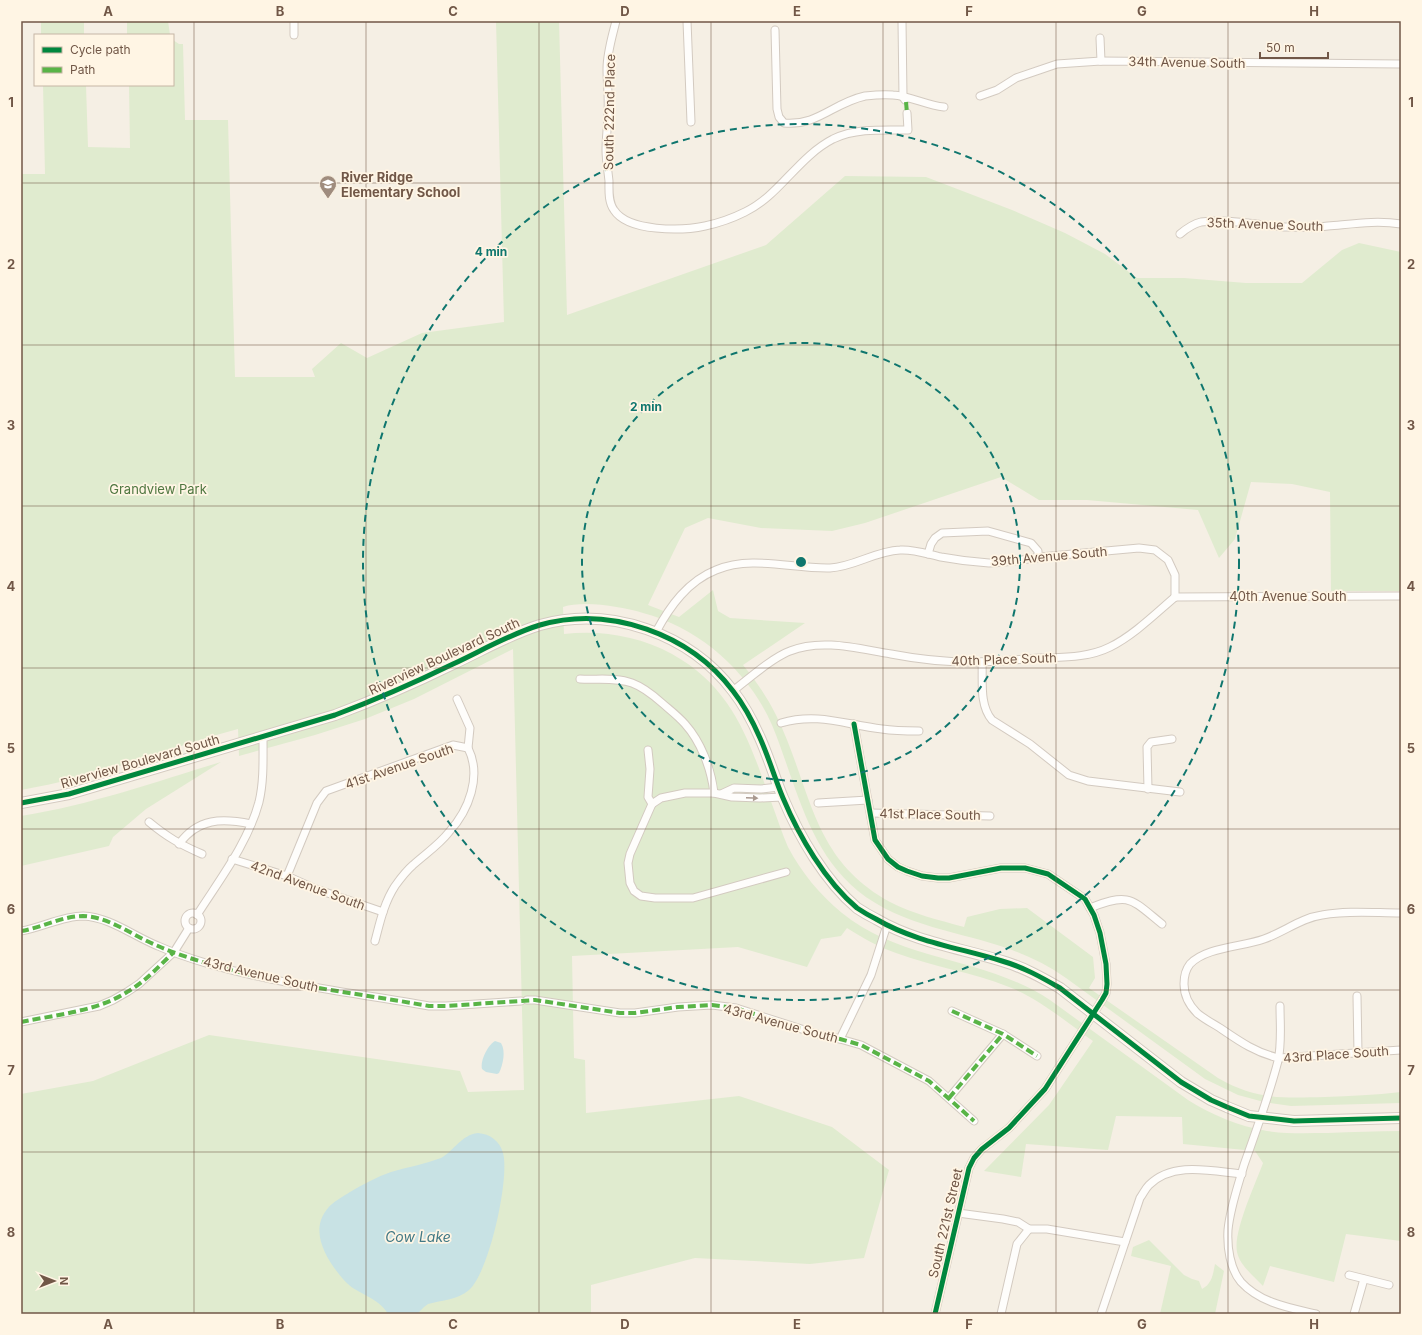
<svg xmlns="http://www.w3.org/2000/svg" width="1422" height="1335" font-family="Inter,sans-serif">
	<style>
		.green { fill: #e0ebcf }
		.water { fill: #c8e2e4 }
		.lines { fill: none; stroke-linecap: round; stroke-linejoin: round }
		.street-casing { stroke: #d3cac0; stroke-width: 9 }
		.secondary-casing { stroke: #d5cbc1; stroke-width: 12 }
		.street { stroke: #fefdfb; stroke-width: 7 }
		.secondary { stroke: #fefdfb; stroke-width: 10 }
		.quiet { stroke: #59b447; stroke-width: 4; stroke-dasharray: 8 4; stroke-linecap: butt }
		.cycleway-casing { stroke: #fff5e4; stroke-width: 8 }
		.cycleway { stroke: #00873e; stroke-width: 5 }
		.oneway { fill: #a9998f }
		.grid { fill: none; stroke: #715747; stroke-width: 1; stroke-opacity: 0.55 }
		.ring { fill: none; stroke: #0f766e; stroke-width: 2; stroke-dasharray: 7 5 }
		.labels { text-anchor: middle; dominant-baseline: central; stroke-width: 3.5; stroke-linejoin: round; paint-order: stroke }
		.street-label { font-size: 13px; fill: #715747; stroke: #fff5e4 }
		.poi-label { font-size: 13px; font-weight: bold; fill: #715747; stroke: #fff5e4; text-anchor: start }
		.park-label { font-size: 13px; fill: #4f7740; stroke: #fff5e4 }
		.water-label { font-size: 14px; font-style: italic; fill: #417885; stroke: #fff5e4 }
		.centre { fill: #0f766e; stroke: #fff5e4; stroke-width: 2 }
		.ring-label { font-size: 12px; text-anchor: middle; font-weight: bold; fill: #0f766e; stroke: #fff5e4; stroke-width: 3.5; stroke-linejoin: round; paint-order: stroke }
		.neatline { fill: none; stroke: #715747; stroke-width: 1.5 }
		.grid-label { font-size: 13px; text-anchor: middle; font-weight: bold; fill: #715747 }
	</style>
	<rect width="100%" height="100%" fill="#f5efe4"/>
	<!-- green -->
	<g class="green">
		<rect x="41" y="21" width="43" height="14"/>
		<path d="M127,21h41l2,14h-43z"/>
		<path d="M496,21h63l8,294 199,-70 79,-69 81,1 86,33 53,23 40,21 32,24h47l62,5h56l40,-33 17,-7 42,9v339h-70l-1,-99 -38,-8 -41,-2 -16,57 -16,19 -21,-48 -111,-10h-48l-38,-23 -136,46 -33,8 -71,-3 -53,-10 -23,10 -37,77 31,12 34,-27 5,21 12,7 75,5 -62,42c13,16 24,32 33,50 36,73 34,143 114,187 23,12 49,18 74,25l3,-10 33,-8 27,-1 66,49 2,21 -6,10 129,90c38,22 65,20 107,19 25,-1 50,-2 76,-5v11l-110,3 -27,-4 -26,-7 -33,-16 -139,-101c-17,-12 -35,-21 -54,-28 -52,-19 -109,-23 -154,-59 -51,-42 -62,-108 -86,-166 -23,-53 -72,-97 -129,-112 -20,-6 -59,-13 -80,-6l1,27c38,-4 74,2 108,20 63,35 78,90 101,153 5,13 9,27 15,40 13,25 32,48 54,66 60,49 144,44 208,87l138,100c24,15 50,26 79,31 20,3 40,2 61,2 24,-1 49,-2 73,-2v110l-55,-7 -12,48 -64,-16 -7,20c-9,-10 -23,-20 -26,-34 -4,-21 19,-69 26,-89l-8,-12 -72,-7 -1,-27 -66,-1 -8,34 -82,-6 -5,33 -37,-6 65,-66 44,-64c-27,-19 -53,-42 -84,-54 -37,-15 -76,-20 -113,-34 -18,-6 -33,-15 -49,-25l-6,8 -20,3 -14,28 -69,-20 -166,9 2,102 11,2 1,53 153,-17 93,31 57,43 -25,88 -54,6 -115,-6 -104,27v29h-570v-220l72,-13 116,-46 251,36 8,21 56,-2 -11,-441 -99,50 -49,20 -50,16 -76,21 -1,-27c-34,9 -66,20 -99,31 -39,12 -78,23 -118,30v-616h24l-2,-89h43l2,62 42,1 -1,-63h44v-45l6,4h4l2,76h43l7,257h80l-3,-8 29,-26 26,15 55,-25 82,-11z"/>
		<path d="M221,762l-75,47 -33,28 -4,9 -88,20v-50c69,-11 134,-34 200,-54z"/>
		<path d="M1149,1240l35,35 8,4 7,2 3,8c10,-5 11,-15 13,-25l9,7 -9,43h-55l11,-48 -40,-10 2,-9z"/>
	</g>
	<!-- water -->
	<g class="water">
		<path d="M495,1041l6,2c5,8 2,22 -2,30l-2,1 -11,-2 -4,-3c-2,-8 5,-23 13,-28z"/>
		<path d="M478,1133c12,1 22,8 25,20 7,25 -14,120 -34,137 -11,10 -27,10 -41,14l-4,3 -7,7h-29c-10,-18 -32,-19 -45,-35 -16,-19 -35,-48 -15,-71 5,-6 14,-11 22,-16 13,-8 27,-15 41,-20 17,-5 34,-8 50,-14 14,-8 20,-23 37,-25z"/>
	</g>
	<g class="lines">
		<!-- street casing -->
		<g class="street-casing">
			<g id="street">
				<path d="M294,21v14"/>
				<path d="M616,21c-4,16 -9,32 -9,48 0,14 2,28 1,42 0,13 -2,26 -2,39 0,10 2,21 3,31 0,9 -1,21 5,29 14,22 68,21 91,16 14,-3 28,-8 40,-14 34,-16 53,-55 88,-73 23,-11 50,-9 75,-9l-1,-17"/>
				<path d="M687,21l4,101"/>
				<path d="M902,21l1,76 2,3"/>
				<path d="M775,30l2,79 2,8 5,6c34,3 49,-20 81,-27 9,-1 18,-2 28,-1 17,1 33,10 51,12"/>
				<path d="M1100,38l1,23"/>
				<path d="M980,96l17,-6 19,-12 41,-14 44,-3 300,3"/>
				<path d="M1180,234c7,-6 13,-10 21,-12 29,-4 58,4 86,5 14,0 27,1 41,-1 24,-2 48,-6 73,-2"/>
				<path d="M928,554l3,-10 4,-6 7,-5 46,-2 43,12 7,8v7"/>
				<path d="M1175,597l226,-1"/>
				<path d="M656,632c14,-26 32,-51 60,-62 36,-15 76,-1 114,-2 24,-1 45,-17 70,-18 14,-1 27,4 41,7 16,3 32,5 48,6 19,0 33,-3 51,-6 33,-3 66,-6 99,-9l16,2 13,10 7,15v22"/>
				<path d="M982,662c1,18 -3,43 10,58l38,24 39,31 19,6 92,11"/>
				<path d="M580,679c17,1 36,-2 52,4 11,4 21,12 30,20 8,7 16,13 23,21 16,18 26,44 29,69"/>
				<path d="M733,691c15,-12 40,-34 57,-40 32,-13 69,-2 101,3 26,5 52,8 79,8 23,0 46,-2 69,-4 24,-1 49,0 71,-11 24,-12 45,-33 65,-50"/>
				<path d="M781,723c37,-11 65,2 101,6 13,2 25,2 37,2"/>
				<path d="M854,724l21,116 13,19 10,8 9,4 15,5 16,2h11l52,-10h24l23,6 37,25 9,16 6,18 6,31 1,20 -1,9 -4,7 -57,89 -36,39 -27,21 -8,9 -5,10 -34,146"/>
				<path d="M648,750l2,19 -2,28 4,7"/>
				<path d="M1148,789l-1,-42 4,-5 21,-3"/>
				<path d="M721,794l13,-6 27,1 18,-2"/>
				<path d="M818,803l50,-3"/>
				<path d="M652,804l-22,50 -2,9 2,20 4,8 7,5 14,2h38l93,-26"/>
				<path d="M652,804l9,-6 24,-5h29l18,4 28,1 22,-1"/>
				<path d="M871,813l119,3"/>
				<path d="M149,822c18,15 32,23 53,32"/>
				<path d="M179,844c19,-26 43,-26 72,-20"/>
				<path d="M232,859l55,17 29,13 67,23"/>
				<path d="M287,876l30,-73 9,-12 127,-46 15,3 2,-20 -13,-29"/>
				<path d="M1090,908c40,-16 41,-9 72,16"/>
				<path d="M1401,913c-26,0 -53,-3 -79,2 -21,3 -38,17 -58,24 -22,8 -58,8 -74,25 -4,5 -6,13 -6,20 0,12 5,21 13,29 7,6 15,10 23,15 19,13 36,25 59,30l122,-8"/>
				<circle cx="193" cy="921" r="8"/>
				<path d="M197,915c23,-36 51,-72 62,-113 5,-21 4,-44 4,-65"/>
				<path d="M21,931c20,-3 41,-15 62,-15 27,1 50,20 75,30 16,7 34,13 51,18 72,21 147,29 220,42h17l75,-5"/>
				<path d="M375,941c5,-19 9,-38 20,-55 5,-7 11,-15 18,-21 12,-11 26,-20 36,-33 20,-22 33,-56 19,-84"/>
				<path d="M1357,996l1,57"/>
				<path d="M527,1000h8l85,13h15l43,-6 34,-2 24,3 84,27 20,4 21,6 68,36 45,40"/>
				<path d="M1280,1006c0,18 2,37 -2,55 -9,35 -22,70 -34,104 -6,21 -14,43 -16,65 -1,17 2,39 13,52 19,21 49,26 75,32"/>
				<path d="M952,1011l51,23 34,22"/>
				<path d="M21,1022l78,-16 14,-6 14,-8 12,-8 35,-32 15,-24"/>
				<path d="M840,1039l31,-64 16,-50"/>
				<path d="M949,1098l54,-64"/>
				<path d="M958,1213l45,6 15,3 11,7h18l78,13"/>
				<path d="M1349,1275l40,10"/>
				<path d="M1001,1314l16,-70 12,-15"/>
				<path d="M1101,1314l39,-116c3,-4 5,-9 9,-13 24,-24 62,-14 93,-11"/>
				<path d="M1354,1314l10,-35"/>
			</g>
		</g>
		<!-- secondary casing -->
		<g class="secondary-casing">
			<path id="secondary" d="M21,803l48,-9 266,-79c40,-15 79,-32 118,-51 28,-13 57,-30 87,-39 70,-20 150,9 193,66 11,14 20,31 27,47 9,20 15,41 23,60 16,38 42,83 74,110 6,4 13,8 19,11 39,23 84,29 126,42 21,6 39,16 58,27l121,94 30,18 16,7 22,9 45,5 107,-3"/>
		</g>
		<!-- street -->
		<use href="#street" class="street"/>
		<!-- secondary -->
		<use href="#secondary" class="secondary"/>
		<!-- quiet -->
		<g class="quiet">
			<path d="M906,102l1,11"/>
			<path d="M21,931c20,-3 41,-15 62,-15 27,1 50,20 75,30 16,7 34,13 51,18 72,21 147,29 220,42h17l89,-6 85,13h15l43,-6 34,-2 24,3 84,27 20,4 21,6 68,36 45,40"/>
			<path d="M952,1011l51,23 34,22"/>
			<path d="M21,1022c34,-7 77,-11 106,-30 18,-10 32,-26 47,-40"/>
			<path d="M949,1098l54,-64"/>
		</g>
		<!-- cycleway casing -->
		<g class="cycleway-casing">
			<g id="cycleway">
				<path d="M854,724l21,116 13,19 10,8 9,4 15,5 16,2h11l52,-10h24l23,6 37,25 9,16 6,18 6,31 1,20 -1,9 -4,7 -57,89 -36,39 -27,21 -8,9 -5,10 -34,146"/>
				<path d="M21,803l48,-9 266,-79c40,-15 79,-32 118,-51 28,-13 57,-30 87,-39 70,-20 150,9 193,66 11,14 20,31 27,47 9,20 15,41 23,60 16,38 42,83 74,110 6,4 13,8 19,11 39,23 84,29 126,42 21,6 39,16 58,27l121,94 30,18 16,7 22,9 45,5 107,-3"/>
			</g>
		</g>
		<!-- cycleway -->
		<use href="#cycleway" class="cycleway"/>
	</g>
	<!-- one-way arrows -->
	<defs><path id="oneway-solid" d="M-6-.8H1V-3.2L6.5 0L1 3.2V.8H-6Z"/></defs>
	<use class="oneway" href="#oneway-solid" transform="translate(752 798) rotate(2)"/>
	<!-- grid -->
	<path class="grid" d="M194,21v1293M366,21v1293M539,21v1293M711,21v1293M883,21v1293M1056,21v1293M1228,21v1293M21,183h1380M21,345h1380M21,506h1380M21,668h1380M21,829h1380M21,990h1380M21,1152h1380"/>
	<!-- distance rings -->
	<g class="ring">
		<circle cx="801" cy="562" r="219"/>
		<circle cx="801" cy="562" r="438"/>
	</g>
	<!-- icons -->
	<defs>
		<g id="school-pin" transform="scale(0.9)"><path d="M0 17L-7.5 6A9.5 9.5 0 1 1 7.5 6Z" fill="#9f8c7e" stroke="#fff5e4"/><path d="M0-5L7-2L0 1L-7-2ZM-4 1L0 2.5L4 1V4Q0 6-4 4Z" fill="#fff"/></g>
	</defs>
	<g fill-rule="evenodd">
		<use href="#school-pin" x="328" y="184"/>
	</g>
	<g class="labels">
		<!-- street labels -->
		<g class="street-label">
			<text transform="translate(1187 62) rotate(1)">34th Avenue South</text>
			<text transform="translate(609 112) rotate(-89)">South 222nd Place</text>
			<text transform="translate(1265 224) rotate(2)">35th Avenue South</text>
			<text transform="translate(1049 556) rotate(-5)">39th Avenue South</text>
			<text x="1288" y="596">40th Avenue South</text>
			<text transform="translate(444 656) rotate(-25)">Riverview Boulevard South</text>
			<text transform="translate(1004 659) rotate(-2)">40th Place South</text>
			<text transform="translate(140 761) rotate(-16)">Riverview Boulevard South</text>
			<text transform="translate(399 766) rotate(-19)">41st Avenue South</text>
			<text transform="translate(930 814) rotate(1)">41st Place South</text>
			<text transform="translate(308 885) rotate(20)">42nd Avenue South</text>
			<text transform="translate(261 974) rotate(13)">43rd Avenue South</text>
			<text transform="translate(781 1023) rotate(15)">43rd Avenue South</text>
			<text transform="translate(1336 1054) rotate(-4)">43rd Place South</text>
			<text transform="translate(945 1223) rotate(-77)">South 221st Street</text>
		</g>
		<!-- poi labels -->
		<g class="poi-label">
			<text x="341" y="177">River Ridge<tspan x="341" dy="15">Elementary School</tspan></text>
		</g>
		<!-- park labels -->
		<g class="park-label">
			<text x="158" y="489">Grandview Park</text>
		</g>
		<!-- water labels -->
		<g class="water-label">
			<text x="418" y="1236">Cow Lake</text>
		</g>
	</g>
	<circle cx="801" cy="562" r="6" class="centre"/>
	<g class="ring-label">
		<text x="491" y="256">4 min</text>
		<text x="646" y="411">2 min</text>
	</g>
	<!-- border -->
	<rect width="1422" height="1335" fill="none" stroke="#fff5e4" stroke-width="44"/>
	<!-- legend -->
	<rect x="34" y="34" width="140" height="52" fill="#fff5e4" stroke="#c6b6a5"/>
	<rect x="42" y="47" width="20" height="6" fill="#00873e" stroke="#c6b6a5"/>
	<text x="70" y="54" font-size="12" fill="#715747">Cycle path</text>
	<rect x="42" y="67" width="20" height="6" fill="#59b447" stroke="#c6b6a5"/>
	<text x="70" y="74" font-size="12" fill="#715747">Path</text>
	<!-- north arrow -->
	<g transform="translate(54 1281) rotate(90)" stroke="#fff5e4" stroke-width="3" paint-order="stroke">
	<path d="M0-3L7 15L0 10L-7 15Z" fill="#715747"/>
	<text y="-6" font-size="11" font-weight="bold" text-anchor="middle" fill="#715747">N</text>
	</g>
	<!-- scale -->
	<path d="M1260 52v6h68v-6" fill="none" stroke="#715747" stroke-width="2"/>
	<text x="1266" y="52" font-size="12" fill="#715747" stroke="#fff5e4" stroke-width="3" paint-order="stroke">50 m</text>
	<rect x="22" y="22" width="1378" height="1291" class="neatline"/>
	<g class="grid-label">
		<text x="108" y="16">A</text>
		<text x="280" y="16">B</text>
		<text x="453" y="16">C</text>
		<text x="625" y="16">D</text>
		<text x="797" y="16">E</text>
		<text x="969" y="16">F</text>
		<text x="1142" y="16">G</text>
		<text x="1314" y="16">H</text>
		<text x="11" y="107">1</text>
		<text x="1411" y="107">1</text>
		<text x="11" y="269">2</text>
		<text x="1411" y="269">2</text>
		<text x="11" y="430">3</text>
		<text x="1411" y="430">3</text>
		<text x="11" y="591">4</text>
		<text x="1411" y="591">4</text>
		<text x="11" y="753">5</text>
		<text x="1411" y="753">5</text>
		<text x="11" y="914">6</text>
		<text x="1411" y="914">6</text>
		<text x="11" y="1075">7</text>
		<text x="1411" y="1075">7</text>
		<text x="11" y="1237">8</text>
		<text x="1411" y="1237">8</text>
		<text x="108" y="1329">A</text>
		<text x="280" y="1329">B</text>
		<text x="453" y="1329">C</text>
		<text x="625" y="1329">D</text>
		<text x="797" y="1329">E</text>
		<text x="969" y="1329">F</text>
		<text x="1142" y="1329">G</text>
		<text x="1314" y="1329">H</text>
	</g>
</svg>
